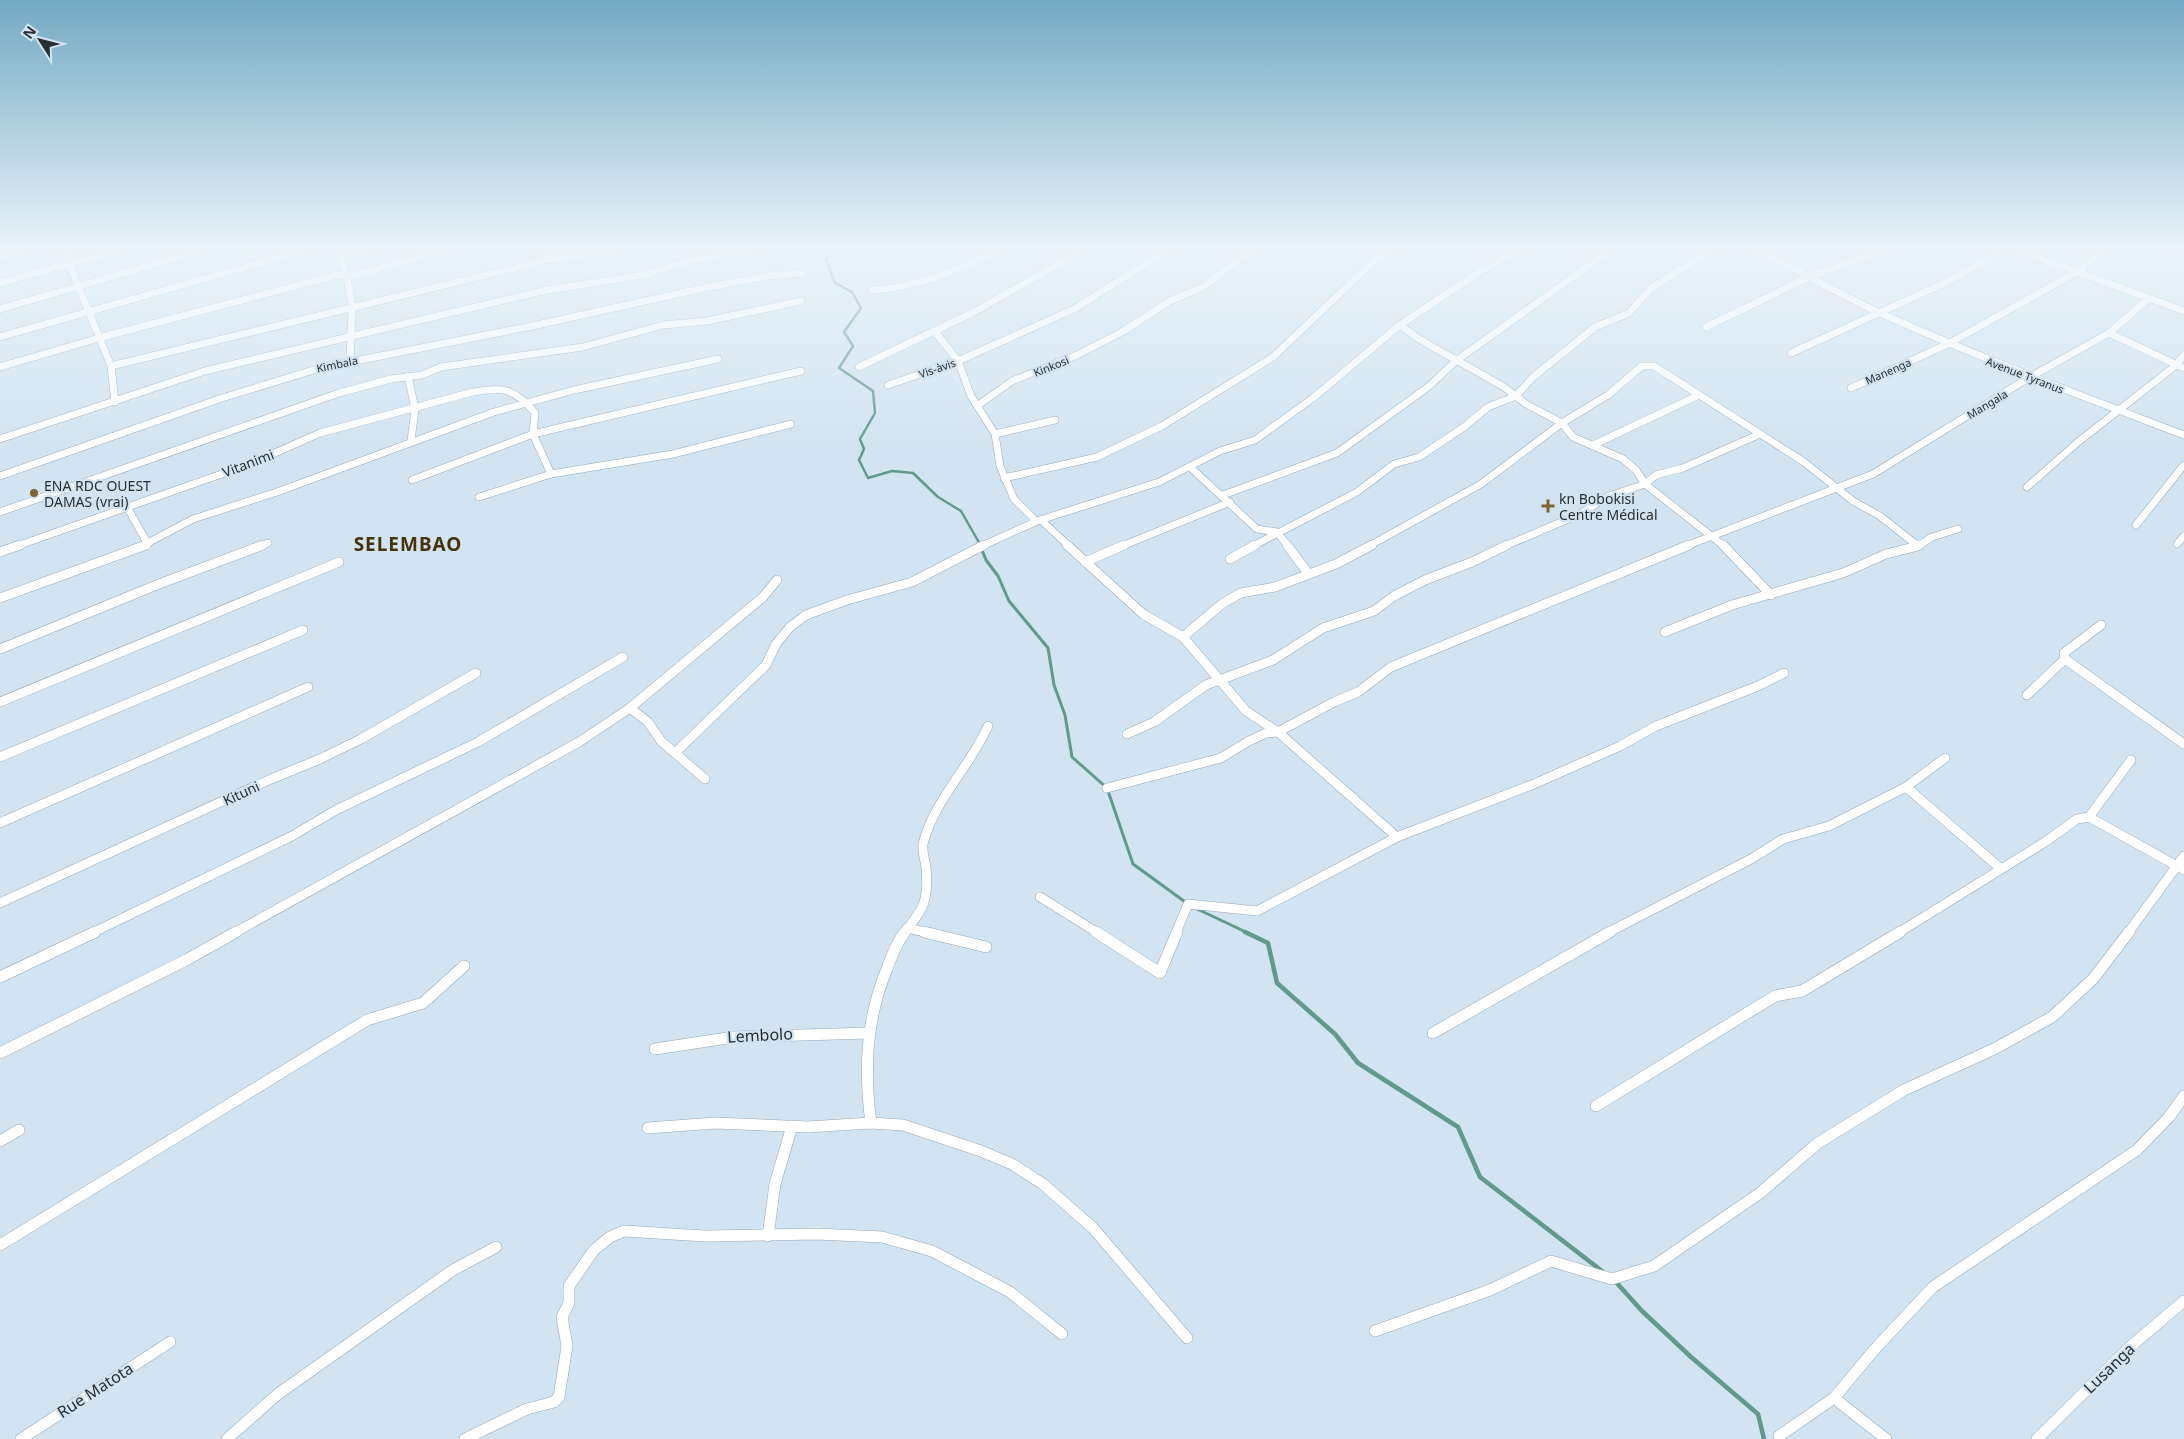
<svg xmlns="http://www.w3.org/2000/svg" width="2184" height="1439" font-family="'Noto Sans',sans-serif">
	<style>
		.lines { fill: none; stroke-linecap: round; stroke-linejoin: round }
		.stream-far2 { stroke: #63998c; stroke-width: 2.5 }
		.stream-far1 { stroke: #63998c; stroke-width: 3 }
		.stream { stroke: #63998c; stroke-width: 4.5 }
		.minor-far2-casing { stroke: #97a7b4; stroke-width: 8 }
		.minor-far1-casing { stroke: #97a7b4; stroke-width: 10 }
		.minor-casing { stroke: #97a7b4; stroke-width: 12 }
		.minor-far2 { stroke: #fff; stroke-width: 7 }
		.minor-far1 { stroke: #fff; stroke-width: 9 }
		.minor { stroke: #fff; stroke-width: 11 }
		.poi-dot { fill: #7c6435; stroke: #d2e4f1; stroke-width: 2 }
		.labels { text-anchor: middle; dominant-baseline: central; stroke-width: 4.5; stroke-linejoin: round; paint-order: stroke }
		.far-street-label { font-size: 11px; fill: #282f34; stroke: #d2e4f1 }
		.street-label { font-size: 14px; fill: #282f34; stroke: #d2e4f1 }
		.poi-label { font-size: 14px; fill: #282f34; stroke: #d2e4f1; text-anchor: start }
		.near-street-label { font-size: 16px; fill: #282f34; stroke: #d2e4f1 }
		.district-label { font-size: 19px; font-weight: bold; letter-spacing: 1px; fill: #46330b; stroke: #d2e4f1 }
	</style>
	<rect width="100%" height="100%" fill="#d2e4f1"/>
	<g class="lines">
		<!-- stream-far2 -->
		<path class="stream-far2" d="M839,249l-13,10 9,24 17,9 9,16 -17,24 9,14 -14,22 34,23 2,22 -15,26 4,10 -5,11 9,18 24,-7 21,2 25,24 23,14 20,35"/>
		<!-- stream-far1 -->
		<g class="stream-far1">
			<path d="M980,545l6,15 12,16 11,25 39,47 6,37 11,30 7,42 35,31 26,76 55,40"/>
			<path d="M1195,908l53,25"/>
		</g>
		<!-- stream -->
		<g class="stream">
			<path d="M1245,932l23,11 9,40 58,51 23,29 100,64 22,50 122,94"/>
			<path d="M1615,1281l27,30 49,46 67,57 6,25"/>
		</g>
		<!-- minor-far2 casing -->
		<g class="minor-far2-casing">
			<g id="minor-far2">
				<path d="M63,249l48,117 4,36"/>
				<path d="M338,249l9,28 5,29 -2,55"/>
				<path d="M1749,249l13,3 4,-3"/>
				<path d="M2015,249l169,62"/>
				<path d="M1762,252c40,20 78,43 118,61 100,45 202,83 304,122"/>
				<path d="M0,256l29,-7"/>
				<path d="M340,257l31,-8"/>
				<path d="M547,260l74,-11"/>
				<path d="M0,283l122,-34"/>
				<path d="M872,290c47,-3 86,-20 128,-41"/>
				<path d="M0,309l207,-60"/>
				<path d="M1400,325l73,-49 47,-27"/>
				<path d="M1706,327l105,-51 77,-27"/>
				<path d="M936,333l22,28 13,35 24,38 5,32 14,33 22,22"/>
				<path d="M2109,333l75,35"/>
				<path d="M0,337l309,-88"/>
				<path d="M1791,353l158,-72 56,-32"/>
				<path d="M111,366l429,-104 21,-13"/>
				<path d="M0,367l99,-29 238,-63 10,2 102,-28"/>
				<path d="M859,367l115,-55 111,-63"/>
				<path d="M408,376l7,33 -4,32"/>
				<path d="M888,385l70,-24 116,-52 95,-60"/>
				<path d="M1851,388l97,-44 129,-72 29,-23"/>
				<path d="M977,406l35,-25 65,-26 45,-23 48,-31 33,-14 50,-38"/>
				<path d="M995,434l60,-14"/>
				<path d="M0,439l205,-68 342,-81 97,-15 48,-15 65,-11"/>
				<path d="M1593,445l104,-49"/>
				<path d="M1190,467l67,62 20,3 11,14"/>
				<path d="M0,476l222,-78 98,-30 212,-42 172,-38 64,-12 35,-3"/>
				<path d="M1004,478l93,-21 65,-31 111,-69 103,-98 21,-10"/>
				<path d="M412,480l121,-46 268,-63"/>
				<path d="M2027,487l51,-45 97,-76 9,-11"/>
				<path d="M1223,495l114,-42 91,-66 29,-27 155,-111"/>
				<path d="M479,497l72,-23 122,-20 118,-30"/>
				<path d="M127,507l21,37"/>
				<path d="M0,512l339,-119 52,-14 31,-4 19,-8 142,-20 80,-22 44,-4 94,-20"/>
				<path d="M1041,520l28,26"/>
				<path d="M2136,525l48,-60"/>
				<path d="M2177,544l7,-8"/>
				<path d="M17,546l233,-82 70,-31 153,-41c31,-5 41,-4 62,21l-2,21 18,40"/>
				<path d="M142,546l51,-27 84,-27 217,-80 80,-22 144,-31"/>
				<path d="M260,546l8,-3"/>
				<path d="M982,546l55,-25 122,-39 61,-31 35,-11 58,-42 87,-73 19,14 85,48 22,17 36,19 11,14 50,22 13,11 9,14 79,62"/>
				<path d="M1122,546l108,-44"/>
				<path d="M1253,546l104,-54 37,-28 25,-7 45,-30 24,-20 28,-11 16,-18 63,-51 34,-14 22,-25 62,-39"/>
				<path d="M1369,546l112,-62 81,-61 46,-28 34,-29h12l150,96 49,39 27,15 38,30 14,-9 26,-8"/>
				<path d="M1505,546l75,-32 29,-18 36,-12 11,-9 27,-7 77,-34"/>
				<path d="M1686,546l187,-72 157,-97 79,-44 40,-35"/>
			</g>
		</g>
		<!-- minor-far1 casing -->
		<g class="minor-far1-casing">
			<g id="minor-far1">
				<path d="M1067,545l76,69 40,23 63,74 32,21 119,105"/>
				<path d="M1287,545l21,28"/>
				<path d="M1723,545l48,50"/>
				<path d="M1916,545h3"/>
				<path d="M0,552l20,-7"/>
				<path d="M1230,559l25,-14"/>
				<path d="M1085,562l39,-17"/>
				<path d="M0,598l146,-53"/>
				<path d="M2101,625l-37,28 1,6 119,85"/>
				<path d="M1665,632l67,-27 111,-32 43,-19 32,-8"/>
				<path d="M1183,637l40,-34 18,-10 34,-6 61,-23 36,-19"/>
				<path d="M0,649l159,-65 104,-39"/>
				<path d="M2027,695l38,-36"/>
				<path d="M0,702l339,-140"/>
				<path d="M630,708l18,14 13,19 44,38"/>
				<path d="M1127,734l27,-12 52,-37 67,-25 50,-32 51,-17 20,-15 31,-16 47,-18 35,-17"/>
				<path d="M676,752l90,-87 10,-21 14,-17 16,-12 41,-15 65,-18 72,-37"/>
				<path d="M0,757l303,-127"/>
				<path d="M1906,787l94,81"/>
				<path d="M1107,788l114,-30 26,-16 19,-9 12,-1 56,-30 24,-10 33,-25 298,-122"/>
				<path d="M2089,817l95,53"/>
				<path d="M0,823l308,-136"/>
				<path d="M1040,897l58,36"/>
				<path d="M0,903l271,-124 49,-20 41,-20 115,-66"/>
				<path d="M907,928l23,5"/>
				<path d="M92,933l200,-97 44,-26 142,-68 145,-85"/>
				<path d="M234,933l345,-191 51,-34 133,-111 14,-17"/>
				<path d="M904,933c20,-25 25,-32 22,-66 -1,-7 -4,-16 -3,-23 11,-44 47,-77 65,-118"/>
				<path d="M1176,933l12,-29 69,7 140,-74 137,-53 86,-38 36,-20 102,-40 26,-13"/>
				<path d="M1607,933l144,-74 32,-20 46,-13 77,-39 39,-29"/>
				<path d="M1898,933l147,-91 32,-23 12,-2 42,-57"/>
				<path d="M2128,933l56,-77"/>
			</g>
		</g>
		<!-- minor casing -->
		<g class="minor-casing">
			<g id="minor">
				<path d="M924,932l62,15"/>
				<path d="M1096,932l64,41 17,-41"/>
				<path d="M0,977l95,-45"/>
				<path d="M1433,1033l177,-101"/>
				<path d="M655,1049l79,-12 133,-4"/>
				<path d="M0,1053l188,-94 48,-27"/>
				<path d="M1596,1106l179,-110 27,-5 98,-59"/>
				<path d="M871,1123c-7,-53 -5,-102 15,-152 5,-13 10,-28 19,-39"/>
				<path d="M648,1128l67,-5 93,4 63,-4 32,2 78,26 31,13 31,20 50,44 94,110"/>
				<path d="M0,1141l19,-11"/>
				<path d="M768,1236l7,-52 17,-58"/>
				<path d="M0,1245l367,-225 56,-17 41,-37"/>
				<path d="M1375,1331l115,-41 61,-29 61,18 42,-13 106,-73 58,-50 86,-53 90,-41 58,-32 41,-38 36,-47"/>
				<path d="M1834,1398l52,41"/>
				<path d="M1779,1436l55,-38 40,-48 59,-63 204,-137 32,-33 15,-21"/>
				<path d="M21,1439l149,-97"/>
				<path d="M227,1439l51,-45 175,-124 43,-23"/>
				<path d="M465,1439l62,-30 27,-7 5,-5 8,-51 -5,-29 7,-14v-17l25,-36 16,-13 14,-6 81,5 112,-2 65,3 50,14 78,41 52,42"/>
				<path d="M2037,1439l94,-93 53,-45"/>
			</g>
		</g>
		<!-- minor-far2 -->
		<use href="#minor-far2" class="minor-far2"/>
		<!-- minor-far1 -->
		<use href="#minor-far1" class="minor-far1"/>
		<!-- minor -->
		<use href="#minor" class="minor"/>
	</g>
	<!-- sky -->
	<linearGradient id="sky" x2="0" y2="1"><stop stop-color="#73a9c3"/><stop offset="0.55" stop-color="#ebf3f9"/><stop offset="1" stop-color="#ebf3f9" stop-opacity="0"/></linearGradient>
	<rect width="2184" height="450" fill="url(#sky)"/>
	<!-- markers -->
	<g class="poi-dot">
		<circle cx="34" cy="493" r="5"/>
		<path d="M1545.5 498.5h5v5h5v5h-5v5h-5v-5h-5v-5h5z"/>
	</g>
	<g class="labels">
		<!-- far-street labels -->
		<g class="far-street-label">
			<text transform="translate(337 364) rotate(-12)">Kimbala</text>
			<text transform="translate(1051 366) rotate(-22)">Kinkosi</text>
			<text transform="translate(937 368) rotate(-19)">Vis-àvis</text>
			<text transform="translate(1888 371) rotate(-24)">Manenga</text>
			<text transform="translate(2025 375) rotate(21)">Avenue Tyranus</text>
			<text transform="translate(1987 404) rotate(-31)">Mangala</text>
		</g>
		<!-- street labels -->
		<g class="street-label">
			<text transform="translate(248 463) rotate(-21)">Vitanimi</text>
			<text transform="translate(241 793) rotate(-25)">Kituni</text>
		</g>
		<!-- poi labels -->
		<g class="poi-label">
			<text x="44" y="485">ENA RDC OUEST<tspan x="44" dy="16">DAMAS (vrai)</tspan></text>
			<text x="1559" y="498">kn Bobokisi<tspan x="1559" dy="16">Centre Médical</tspan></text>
		</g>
		<!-- near-street labels -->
		<g class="near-street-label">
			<text transform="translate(760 1035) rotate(-3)">Lembolo</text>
			<text transform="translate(2109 1368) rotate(-44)">Lusanga</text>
			<text transform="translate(95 1390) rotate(-33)">Rue Matota</text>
		</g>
		<!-- district labels -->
		<g class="district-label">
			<text x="408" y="544">SELEMBAO</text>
		</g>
	</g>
	<!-- north arrow -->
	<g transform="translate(40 40) rotate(306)" stroke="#d2e4f1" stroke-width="4" paint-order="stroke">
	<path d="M0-4L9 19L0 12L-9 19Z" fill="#282f34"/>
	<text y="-8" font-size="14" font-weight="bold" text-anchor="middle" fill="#282f34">N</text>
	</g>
</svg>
